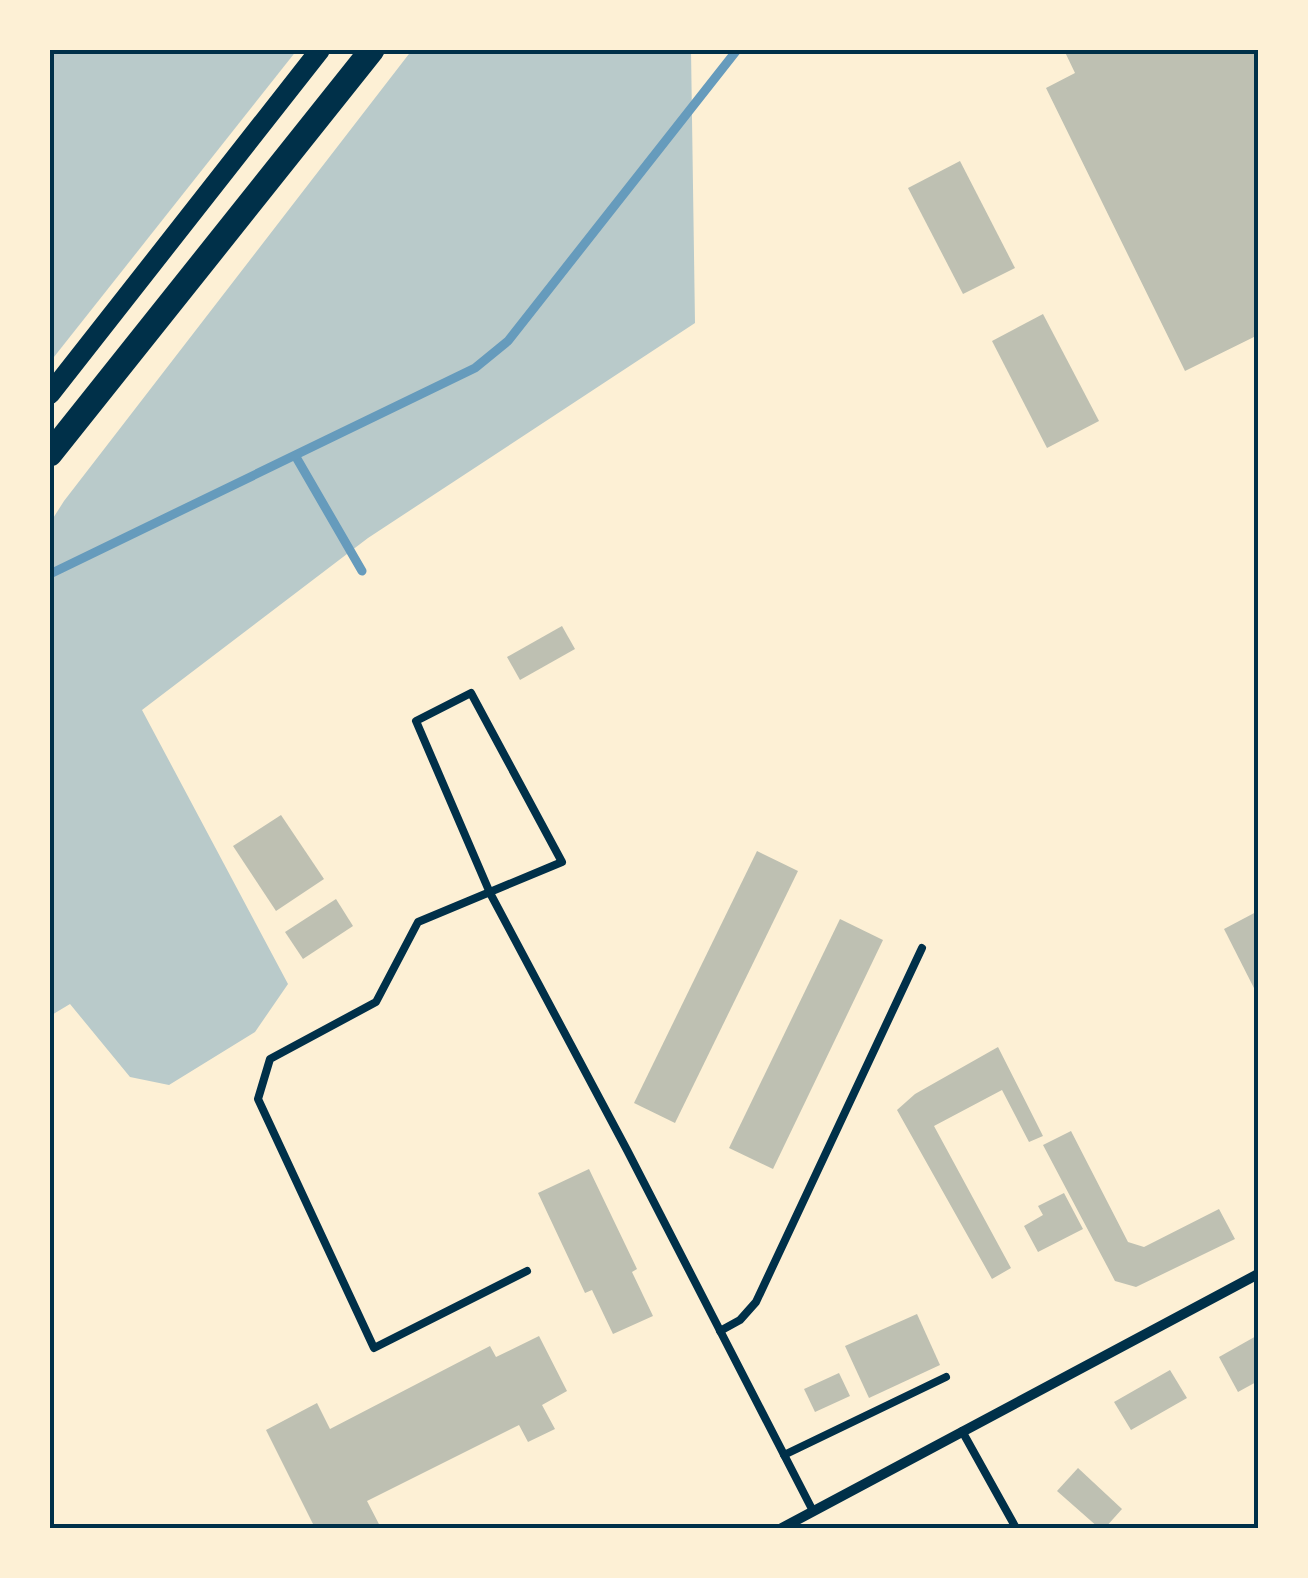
<svg xmlns="http://www.w3.org/2000/svg" width="1308" height="1578" font-family="Overpass,sans-serif">
	<style>
		.green { fill: #b9caca }
		.lines { fill: none; stroke-linecap: round; stroke-linejoin: round }
		.stream { stroke: #669bbc; stroke-width: 9 }
		.building { fill: #bec0b2 }
		.service { stroke: #003049; stroke-width: 8 }
		.minor { stroke: #003049; stroke-width: 10 }
		.secondary { stroke: #003049; stroke-width: 20 }
		.primary { stroke: #003049; stroke-width: 25 }
		.neatline { fill: none; stroke: #003049; stroke-width: 4 }
	</style>
	<rect width="100%" height="100%" fill="#fdf0d5"/>
	<!-- green -->
	<g class="green">
		<path d="M50,50h247l-247,312z"/>
		<path d="M412,50h279l4,273 -327,215 -226,172 146,274 -33,48 -86,53 -39,-8 -60,-73 -20,12v-493l14,-22z"/>
	</g>
	<g class="lines">
		<!-- stream -->
		<g class="stream">
			<path d="M296,457l66,114"/>
			<path d="M50,574l425,-206 33,-27 229,-291"/>
		</g>
	</g>
	<!-- building -->
	<g class="building">
		<path d="M1064,50h189l5,10v275l-73,36 -139,-283 29,-15z"/>
		<path d="M960,161l55,107 -52,26 -55,-106z"/>
		<path d="M1043,314l56,107 -52,27 -55,-107z"/>
		<path d="M562,626l13,23 -55,31 -13,-23z"/>
		<path d="M281,815l43,64 -48,32 -43,-65z"/>
		<path d="M757,851l41,20 -123,252 -41,-20z"/>
		<path d="M336,899l17,27 -50,33 -18,-27z"/>
		<path d="M1258,911v85l-34,-67z"/>
		<path d="M840,919l43,21 -110,229 -44,-21z"/>
		<path d="M998,1047l45,89 -14,6 -27,-52 -68,36 77,142 -19,11 -95,-169 18,-16z"/>
		<path d="M1071,1131l57,111 16,5 75,-38 16,30 -99,48 -21,-6 -72,-136z"/>
		<path d="M589,1169l48,100 -5,3 21,44 -40,18 -21,-44 -7,3 -47,-100z"/>
		<path d="M1064,1193l19,36 -45,23 -14,-26 19,-11 -5,-9z"/>
		<path d="M917,1314l23,51 -71,33 -24,-52z"/>
		<path d="M1258,1335v46l-20,11 -19,-35z"/>
		<path d="M539,1336l28,55 -25,14 13,24 -27,13 -9,-17 -152,76 14,27h-66l-49,-98 51,-27 13,26 160,-83 6,11z"/>
		<path d="M1170,1370l17,28 -56,32 -17,-28z"/>
		<path d="M839,1373l11,23 -35,16 -11,-23z"/>
		<path d="M1078,1468l44,41 -17,19h-6l-42,-37z"/>
	</g>
	<g class="lines">
		<!-- service -->
		<g class="service">
			<path d="M527,1271l-153,77 -116,-249 12,-40 106,-57 42,-80 144,-60 -91,-169 -55,28 74,172 137,257 186,361"/>
			<path d="M720,1331l20,-11 16,-18 166,-354"/>
			<path d="M962,1431l54,97"/>
			<path d="M784,1455l162,-78"/>
		</g>
		<!-- minor -->
		<path class="minor" d="M782,1528l476,-254"/>
		<!-- secondary -->
		<path class="secondary" d="M50,394l270,-344"/>
		<!-- primary -->
		<path class="primary" d="M50,454l322,-404"/>
	</g>
	<!-- border -->
	<rect width="1308" height="1578" fill="none" stroke="#fdf0d5" stroke-width="105"/>
	<rect x="52" y="52" width="1204" height="1474" class="neatline"/>
</svg>
